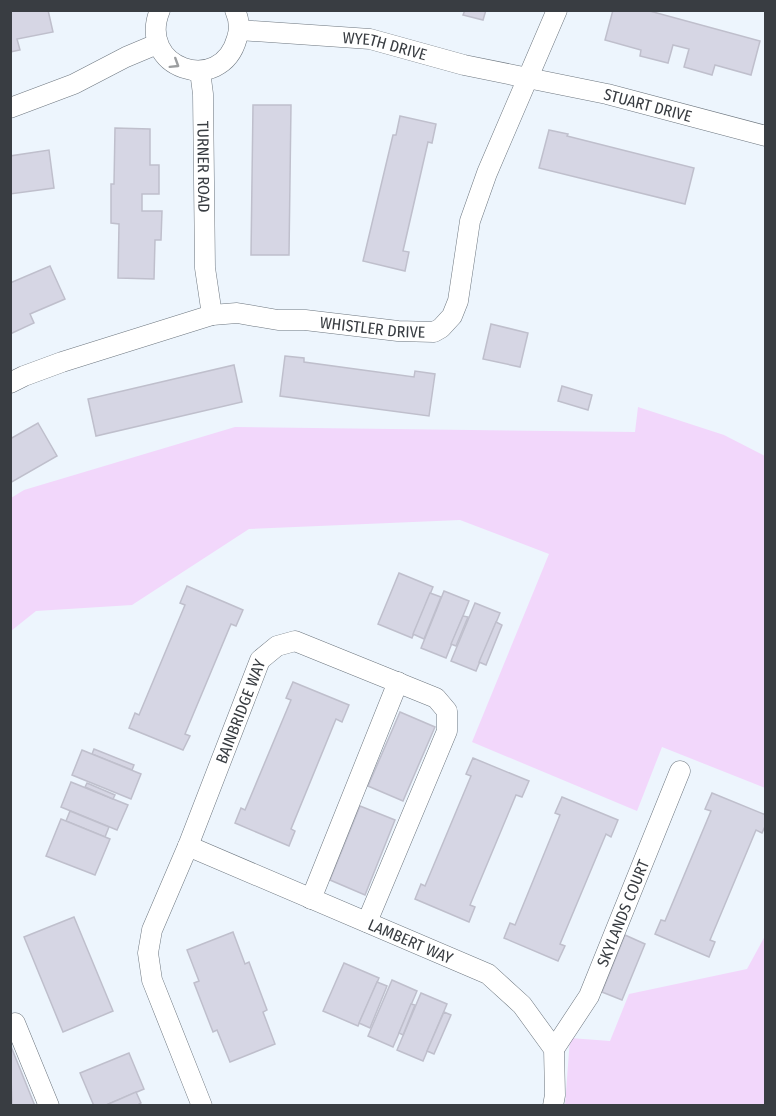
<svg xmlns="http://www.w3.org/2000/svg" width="776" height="1116" font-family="'Fira Sans Condensed',sans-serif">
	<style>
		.green { fill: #f2d7fb }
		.building { fill: #d6d6e4; stroke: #bfbfcc; stroke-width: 1.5 }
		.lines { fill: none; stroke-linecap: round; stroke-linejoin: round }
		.minor-casing { stroke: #6d767f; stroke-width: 21 }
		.minor { stroke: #fff; stroke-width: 20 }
		.oneway { stroke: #9c9ea0 }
		.labels { text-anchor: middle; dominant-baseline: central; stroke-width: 4.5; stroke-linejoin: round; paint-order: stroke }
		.street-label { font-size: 16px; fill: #393d42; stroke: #fff }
	</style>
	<rect width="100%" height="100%" fill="#edf5fd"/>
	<!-- green -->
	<g class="green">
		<path d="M638,407l86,28 41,21v332l-103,-41 -25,64 -165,-69 77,-188 -89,-34 -211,9 -117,76 -96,6 -25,20v-133l13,-8 211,-63 400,5z"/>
		<path d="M765,936v169l-200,1 5,-68 40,3 19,-47 118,-25z"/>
	</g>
	<!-- building -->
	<g class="building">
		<path d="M10,10h38l5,22 -36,7 3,11 -10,2z"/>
		<path d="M465,10h21l-3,10 -20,-5z"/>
		<path d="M613,10h33l114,31 -9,34 -36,-10 -3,10 -28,-8 5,-18 -16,-4 -5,18 -28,-7 1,-6 -36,-10z"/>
		<path d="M253,105h38l-2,150h-38z"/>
		<path d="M400,116l36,8 -4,19 -4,-1 -25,109 6,1 -4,19 -42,-10 30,-126h3z"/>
		<path d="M115,128l35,1v36h9v29h-17v17h20l-1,29h-6l-1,39 -36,-1 1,-54 -8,-1v-39h3z"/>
		<path d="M549,130l19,4 -1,2 127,32 -9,36 -146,-36z"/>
		<path d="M49,150l5,38 -44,6v-38z"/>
		<path d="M50,266l15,33 -35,15 4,9 -24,11v-51z"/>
		<path d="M491,324l37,9 -8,34 -37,-8z"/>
		<path d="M285,356l19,2v4l110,15 1,-6 20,3 -6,42 -149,-20z"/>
		<path d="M234,365l8,37 -146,34 -8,-37z"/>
		<path d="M562,386l30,9 -4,15 -30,-9z"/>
		<path d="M38,423l19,33 -47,27v-44z"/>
		<path d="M399,573l34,14 -21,51 -34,-14z"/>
		<path d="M187,586l56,24 -7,16 -5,-2 -46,110 5,2 -7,14 -54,-22 6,-15 4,2 46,-110 -5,-2z"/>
		<path d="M444,591l25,10 -23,57 -25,-10z"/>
		<path d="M430,593l11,4 -17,42 -11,-5z"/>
		<path d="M475,603l25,10 -24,58 -25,-10z"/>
		<path d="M463,616l5,1 -12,29 -5,-2z"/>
		<path d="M496,622l6,3 -16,40 -7,-3z"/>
		<path d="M293,682l56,23 -7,17 -6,-3 -45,110 4,2 -6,15 -54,-23 6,-15 4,2 46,-110 -5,-2z"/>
		<path d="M400,712l35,15 -32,74 -35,-15z"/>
		<path d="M94,749l40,16 -2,5 -40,-16z"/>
		<path d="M82,750l59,24 -10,25 -59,-24z"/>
		<path d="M473,758l56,23 -7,16 -6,-2 -46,110 5,2 -6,15 -54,-23 6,-15 4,2 46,-110 -5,-2z"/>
		<path d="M71,782l57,23 -11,25 -56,-23z"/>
		<path d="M87,783l28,12 -2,4 -28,-12z"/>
		<path d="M712,793l54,22v9l-4,9 -6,-3 -46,110 5,2 -6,15 -54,-23 6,-14 4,1 46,-110 -6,-2z"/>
		<path d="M562,797l56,23 -7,17 -5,-3 -46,110 5,2 -7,15 -54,-23 6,-15 5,2 45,-110 -5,-2z"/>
		<path d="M360,806l35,14 -30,75 -35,-15z"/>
		<path d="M70,811l39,16 -4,10 -39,-16z"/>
		<path d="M61,819l49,20 -15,36 -49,-19z"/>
		<path d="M74,917l39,94 -50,21 -39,-95z"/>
		<path d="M233,932l12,32 4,-2 18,48 -4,2 12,32 -45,18 -13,-32 -4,2 -19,-49 5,-2 -12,-31z"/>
		<path d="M625,935l20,9 -23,56 -20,-8z"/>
		<path d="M344,963l35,15 -21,48 -35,-15z"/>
		<path d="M392,980l25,11 -24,56 -25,-11z"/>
		<path d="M377,982l10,4 -17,42 -11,-5z"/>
		<path d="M421,993l26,11 -24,57 -26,-11z"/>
		<path d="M411,1004l4,1 -12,30 -4,-2z"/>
		<path d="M444,1012l7,3 -17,39 -7,-3z"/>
		<path d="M10,1044l25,62h-23z"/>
		<path d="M129,1053l15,36 -40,17h-10l-14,-33z"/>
		<path d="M136,1092l5,11 -5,3h-32z"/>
	</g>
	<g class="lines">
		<!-- minor casing -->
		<g class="minor-casing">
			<g id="minor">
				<path d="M160,10c-24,58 61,87 77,28 3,-9 2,-19 -2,-28"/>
				<path id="s1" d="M239,30l131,9 94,26 143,29 159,42"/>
				<path id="s2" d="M200,71l3,23 2,174 7,47"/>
				<path d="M10,108l64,-24 52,-27 31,-13"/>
				<path id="s3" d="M10,383l14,-7 38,-14 150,-47 25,-2 41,7h27l93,11 36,1 7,-4 11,-12 6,-15 12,-80 17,-48 70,-163"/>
				<path id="s4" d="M188,846l300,128 34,31 32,44 1,46 -2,11"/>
				<path d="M311,899l87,-217"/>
				<path d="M15,1023l34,83"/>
				<path id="s5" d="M554,1049l35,-53 91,-225"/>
				<path id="s6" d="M202,1106l-50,-126 -4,-27 4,-23 36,-84 72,-186 17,-14 18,-5 141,57 11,13v20l-80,191"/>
			</g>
		</g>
		<!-- minor -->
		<use href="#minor" class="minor"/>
	</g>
	<!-- one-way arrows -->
	<defs><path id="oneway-chevron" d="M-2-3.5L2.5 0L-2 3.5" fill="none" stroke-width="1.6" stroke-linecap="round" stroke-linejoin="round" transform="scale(1.5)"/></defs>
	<use class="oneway" href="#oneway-chevron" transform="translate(175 64) rotate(32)"/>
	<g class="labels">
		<!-- street labels -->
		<g class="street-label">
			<text stroke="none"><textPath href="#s1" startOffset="147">WYETH DRIVE</textPath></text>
			<text stroke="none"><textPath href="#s1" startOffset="417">STUART DRIVE</textPath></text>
			<text stroke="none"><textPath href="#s2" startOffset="96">TURNER ROAD</textPath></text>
			<text stroke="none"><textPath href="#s3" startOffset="375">WHISTLER DRIVE</textPath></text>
			<text stroke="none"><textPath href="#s6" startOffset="422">BAINBRIDGE WAY</textPath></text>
			<text stroke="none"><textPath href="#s5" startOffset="153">SKYLANDS COURT</textPath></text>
			<text stroke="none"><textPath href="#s4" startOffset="242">LAMBERT WAY</textPath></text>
		</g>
	</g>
	<!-- border -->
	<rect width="776" height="1116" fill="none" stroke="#393d42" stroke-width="24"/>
</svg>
